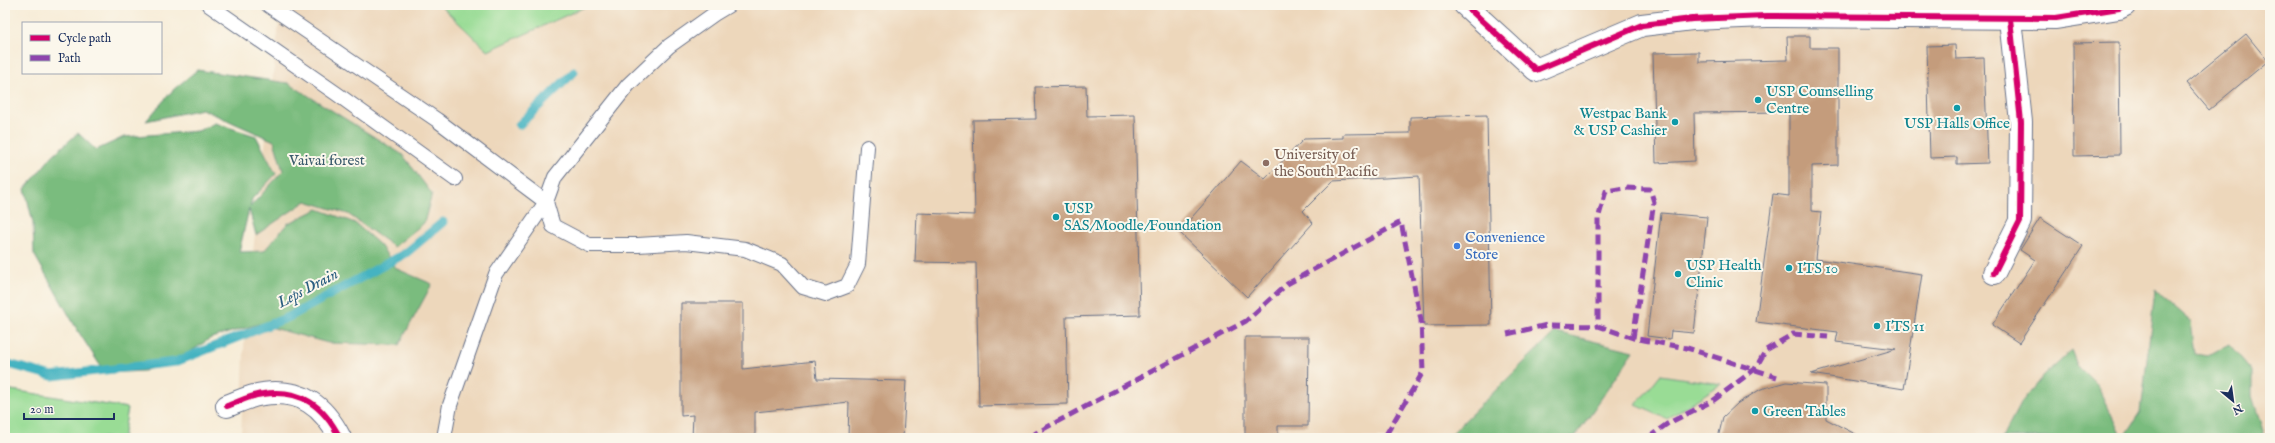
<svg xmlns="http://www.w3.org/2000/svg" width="2275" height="443" font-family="'IM FELL English',serif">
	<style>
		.built { fill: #edd7bb }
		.green { fill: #99dc95; stroke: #5a867a }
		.forest { fill: #7abc7e; stroke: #4a766e }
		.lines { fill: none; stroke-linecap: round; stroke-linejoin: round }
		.stream { stroke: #45b3c1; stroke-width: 9 }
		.building { fill: #c49c7c }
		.lane-casing { stroke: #687188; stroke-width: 16 }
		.street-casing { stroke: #687188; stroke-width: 24 }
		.lane { stroke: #fff; stroke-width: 14 }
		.street { stroke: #fff; stroke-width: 22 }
		.quiet { stroke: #8e44ad; stroke-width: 5; stroke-dasharray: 10 5; stroke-linecap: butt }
		.cycleway-casing { stroke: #fbf7ec; stroke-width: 8 }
		.cycleway { stroke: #d6006c; stroke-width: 6 }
		.culture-dot { fill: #0f9aa8; stroke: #fbf7ec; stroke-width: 1.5 }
		.education-dot { fill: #8d6e63; stroke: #fbf7ec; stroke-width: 1.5 }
		.shop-dot { fill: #3f7fe0; stroke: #fbf7ec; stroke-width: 1.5 }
		.labels { text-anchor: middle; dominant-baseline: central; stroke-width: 4; stroke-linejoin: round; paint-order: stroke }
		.culture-label { font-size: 15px; fill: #0d838f; stroke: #fbf7ec; text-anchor: start }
		.education-label { font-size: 15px; fill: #785e54; stroke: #fbf7ec; text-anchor: start }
		.park-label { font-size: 15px; fill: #3a5a6c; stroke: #fbf7ec }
		.shop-label { font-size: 15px; fill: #366cbe; stroke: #fbf7ec; text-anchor: start }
		.water-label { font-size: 16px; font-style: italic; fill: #2a5d81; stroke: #fbf7ec }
	</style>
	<rect width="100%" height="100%" fill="#fbf7ec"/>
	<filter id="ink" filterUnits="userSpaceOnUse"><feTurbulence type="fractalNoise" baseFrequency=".025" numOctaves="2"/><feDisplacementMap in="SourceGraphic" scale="8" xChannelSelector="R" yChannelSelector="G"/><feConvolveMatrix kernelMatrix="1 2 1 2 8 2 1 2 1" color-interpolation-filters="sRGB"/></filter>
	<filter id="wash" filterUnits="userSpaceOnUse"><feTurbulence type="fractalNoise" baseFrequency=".012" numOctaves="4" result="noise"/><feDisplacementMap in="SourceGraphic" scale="16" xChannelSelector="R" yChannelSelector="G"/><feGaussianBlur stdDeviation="0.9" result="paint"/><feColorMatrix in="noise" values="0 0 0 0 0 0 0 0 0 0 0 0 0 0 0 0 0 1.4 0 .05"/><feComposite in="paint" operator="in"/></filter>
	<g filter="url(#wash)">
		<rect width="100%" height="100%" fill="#f7ecd7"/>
		<!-- built -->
		<path class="built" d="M281,5h1989v433h-2029l4,-116z"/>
		<!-- green -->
		<g class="green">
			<path d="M440,5h149l-101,46z"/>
			<path d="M1660,375l61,9 -54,35 -31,-14z"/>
			<path d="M5,389l123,19 -5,30h-118z"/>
		</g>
		<!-- forest -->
		<g class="forest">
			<path d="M197,70l91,13 115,72 29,39 -8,29 -30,24 -46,-33 -42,-13 -50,34 -7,-26 -10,43 25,-1 23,-27 31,-15 37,14 25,22 17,24 35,15 -33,61 -71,-2 -69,-19 -48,14 -21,14 -46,19 -39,2 -27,-42 -44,-77 -1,-31 -8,-34 28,-34 25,-22 18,17 28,-13 74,-6 17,-8 41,13 20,38 -24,25 -2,8 33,-36 -9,-30 -72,-32 -56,12 27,-31z"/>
			<path d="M2155,290l36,31 4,33 12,2 22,-12 23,27v25l12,38 -1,4h-139l17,-26z"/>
			<path d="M1555,332l79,19 -60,87h-127z"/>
			<path d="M2071,350l6,15 20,20 25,53h-120l18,-34 22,-27z"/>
		</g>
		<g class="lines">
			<!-- stream -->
			<g class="stream">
				<path d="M519,125l55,-53"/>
				<path d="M5,363l47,13 123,-14 114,-45 117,-64 37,-31"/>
			</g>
		</g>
		<g id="blocks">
			<!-- building -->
			<g class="building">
				<path d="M2246,34l22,27 -59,49 -23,-27z"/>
				<path d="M1787,36h23v12h28v117l-26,1v45l9,1 -5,47 106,15 -18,115 -93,-15 85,-25 -60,-7 2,-10 -82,-10 17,-128 16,2v-84l-95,1 1,48 -39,2 -3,-110 46,-1v10l89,-2z"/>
				<path d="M2119,42l1,113 -46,1 -1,-113z"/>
				<path d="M1955,45l1,14 28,-1 4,105 -31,1v-7l-27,1 -3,-112z"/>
				<path d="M1086,86l1,30 48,-1 5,200 -74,2 2,87 -89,2 -3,-143 -61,-1 2,-49 58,2 -2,-95 63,-1 -1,-32z"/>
				<path d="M1487,115l4,210 -67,1 -5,-150 -86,5 -30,30 10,12 -66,74 -68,-65 62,-71 24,18 39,-40 39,-1v-4l67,-1v-16z"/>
				<path d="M1661,213l46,4 -13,116 -23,-2 -1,8 -23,-3z"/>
				<path d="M2040,218l43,28 -64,97 -27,-18 43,-65 -15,-10z"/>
				<path d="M681,303h62v66l72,-8 2,18 89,2 -3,57h-55l1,-36 -94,10v26h-63l1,-23 -12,1z"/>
				<path d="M1245,337h64l-1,89h-30v12h-33z"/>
				<path d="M1786,382l40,3v34l37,19h-145l5,-21 15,-14 23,-14z"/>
			</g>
		</g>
	</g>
	<g filter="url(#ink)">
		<use href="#blocks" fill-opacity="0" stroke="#687188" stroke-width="1"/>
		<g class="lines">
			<!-- lane casing -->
			<g class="lane-casing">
				<g id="lane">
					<path d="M209,5l128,89 118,85"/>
					<path d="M268,5l169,115 109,82 7,24 36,19h49l48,-3 59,7 37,15 21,23 23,7 21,-8 11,-22 9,-117"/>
					<path d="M444,438l6,-33 46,-131 50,-72 9,-25 73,-92 41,-39 45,-32 15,-9"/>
				</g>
			</g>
			<!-- street casing -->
			<g class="street-casing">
				<g id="street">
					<path d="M1465,5l71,65 106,-45 50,-6 75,-3 289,2 63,-10 6,-3"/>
					<path d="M1994,273l26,-52 1,-99 -11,-103"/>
					<path d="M227,406c11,-4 24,-11 36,-12 38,-5 60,11 77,44"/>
				</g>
			</g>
			<!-- lane -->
			<use href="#lane" class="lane"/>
			<!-- street -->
			<use href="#street" class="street"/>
			<!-- quiet -->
			<g class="quiet">
				<path d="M1507,334l40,-9 51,1"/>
				<path d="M1633,338l21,-136 -4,-13 -26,-1 -18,3 -8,28v107l35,12 54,10 90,29"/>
				<path d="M1030,438l6,-5 210,-112 41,-37 114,-62 20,98 2,52 -39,66"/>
				<path d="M1648,438l19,-14 47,-24 41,-31 11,-19 27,-16 35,3"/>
			</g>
			<!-- cycleway casing -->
			<g class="cycleway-casing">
				<g id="cycleway">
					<path d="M1465,5l71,65 106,-45 50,-6 75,-3 289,2 63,-10 6,-3"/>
					<path d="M1994,273l26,-52 1,-99 -11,-103"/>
					<path d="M227,406c11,-4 24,-11 36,-12 38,-5 60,11 77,44"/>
				</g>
			</g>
			<!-- cycleway -->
			<use href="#cycleway" class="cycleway"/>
		</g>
	</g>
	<!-- markers -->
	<g class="culture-dot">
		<circle cx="1758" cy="100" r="4"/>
		<circle cx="1957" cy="108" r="4"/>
		<circle cx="1675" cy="122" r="4"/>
		<circle cx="1056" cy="217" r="4"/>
		<circle cx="1789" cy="268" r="4"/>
		<circle cx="1678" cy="274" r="4"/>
		<circle cx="1877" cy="326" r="4"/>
		<circle cx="1755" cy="411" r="4"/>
	</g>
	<circle class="education-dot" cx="1266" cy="163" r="4"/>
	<circle class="shop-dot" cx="1457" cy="246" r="4"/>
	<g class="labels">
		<!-- culture labels -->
		<g class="culture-label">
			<text x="1766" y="91">USP Counselling<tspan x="1766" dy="17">Centre</tspan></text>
			<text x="1667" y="113" text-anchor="end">Westpac Bank<tspan x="1667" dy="17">&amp; USP Cashier</tspan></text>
			<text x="1957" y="123" text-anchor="middle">USP Halls Office</text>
			<text x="1064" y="208">USP<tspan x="1064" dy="17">SAS/Moodle/Foundation</tspan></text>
			<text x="1686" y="265">USP Health<tspan x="1686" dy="17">Clinic</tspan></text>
			<text x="1797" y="268">ITS 10</text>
			<text x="1885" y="326">ITS 11</text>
			<text x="1763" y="411">Green Tables</text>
		</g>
		<!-- education labels -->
		<g class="education-label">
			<text x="1274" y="154">University of<tspan x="1274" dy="17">the South Pacific</tspan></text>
		</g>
		<!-- park labels -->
		<g class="park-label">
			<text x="327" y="160">Vaivai forest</text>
		</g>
		<!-- shop labels -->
		<g class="shop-label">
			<text x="1465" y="237">Convenience<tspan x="1465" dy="17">Store</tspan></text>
		</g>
		<!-- water labels -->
		<g class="water-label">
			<text transform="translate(308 289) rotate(-28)">Leps Drain</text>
		</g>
	</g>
	<!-- margin -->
	<rect width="2275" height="443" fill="none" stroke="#fbf7ec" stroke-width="20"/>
	<!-- legend -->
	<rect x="22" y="22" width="140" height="52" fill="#fbf7ec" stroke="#a1a7b3"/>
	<rect x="30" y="35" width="20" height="6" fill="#d6006c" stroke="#a1a7b3"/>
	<text x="58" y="42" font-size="12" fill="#1b2f5e">Cycle path</text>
	<rect x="30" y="55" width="20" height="6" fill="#8e44ad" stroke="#a1a7b3"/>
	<text x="58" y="62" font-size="12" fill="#1b2f5e">Path</text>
	<!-- north arrow -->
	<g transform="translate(2233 401) rotate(151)" stroke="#fbf7ec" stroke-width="3" paint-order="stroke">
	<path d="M0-3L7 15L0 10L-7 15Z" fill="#1b2f5e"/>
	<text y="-6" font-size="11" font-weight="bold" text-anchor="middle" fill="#1b2f5e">N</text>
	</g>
	<!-- scale -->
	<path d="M24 413v6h90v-6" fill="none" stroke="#1b2f5e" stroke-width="2"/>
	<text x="30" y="413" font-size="12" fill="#1b2f5e" stroke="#fbf7ec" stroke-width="3" paint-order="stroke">20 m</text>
</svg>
